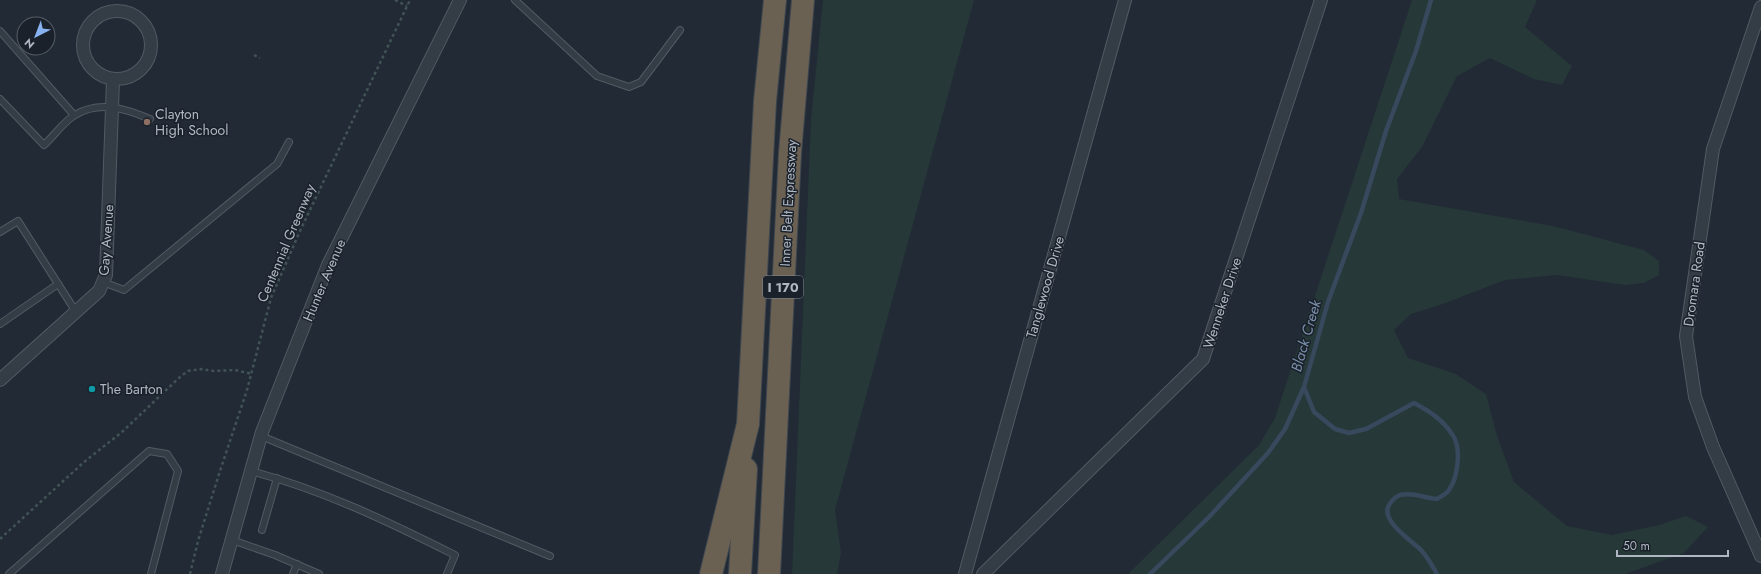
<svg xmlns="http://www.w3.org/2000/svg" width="1761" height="574" font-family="Jost,sans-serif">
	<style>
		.green { fill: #263838 }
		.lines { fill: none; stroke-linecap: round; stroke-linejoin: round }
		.stream { stroke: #38485d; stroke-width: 4.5 }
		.lane-casing { stroke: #525a63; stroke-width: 8 }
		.street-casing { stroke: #525a63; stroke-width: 14 }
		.highway-casing { stroke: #3f4750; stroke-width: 24 }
		.path { stroke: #425355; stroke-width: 2.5; stroke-dasharray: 3 3; stroke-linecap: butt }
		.lane { stroke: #343c45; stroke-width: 6 }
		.street { stroke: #343c45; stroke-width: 12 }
		.highway { stroke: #6b6152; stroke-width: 22 }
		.education-dot { fill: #8d6e63; stroke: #1a212a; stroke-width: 1.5 }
		.culture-dot { fill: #0f9aa8; stroke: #1a212a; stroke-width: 1.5 }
		.labels { text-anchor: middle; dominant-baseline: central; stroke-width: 3; stroke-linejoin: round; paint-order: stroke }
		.shield { fill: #1a212a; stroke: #828a94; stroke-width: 1 }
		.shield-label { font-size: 13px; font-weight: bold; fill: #afb7c2 }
		.poi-label { font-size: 14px; fill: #afb7c2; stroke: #1a212a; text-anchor: start }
		.street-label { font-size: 14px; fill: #afb7c2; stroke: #1a212a }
		.water-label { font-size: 15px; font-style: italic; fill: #798ea9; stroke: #1a212a }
	</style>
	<rect width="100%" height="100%" fill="#212a35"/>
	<!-- green -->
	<g class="green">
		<path d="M823,0h151l-139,510 6,43 -4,21h-45l19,-454z"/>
		<path d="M1412,0h125l-12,27 47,39 -10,19 -28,-6 -44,-21 -33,18 -35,71 -25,32 2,20 154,27 91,24 15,11v14l-15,8 -19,2 -68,-10 -52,5 -62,24 -32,10 -17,16 14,28 48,16 30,20 11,42 17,46 53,44 45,9 47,-10 27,-9 22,11 -24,26 -59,21h-497l131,-129 16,-27z"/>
	</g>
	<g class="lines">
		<!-- stream -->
		<g class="stream">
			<path d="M1431,0l-15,51 -30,80 -25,82 -33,89 -24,85 10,25 21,17 14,4 17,-4 48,-26c15,8 28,16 38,31 10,13 6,43 -3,56 -2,4 -8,6 -12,9 -12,-1 -25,-7 -37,-4 -5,2 -8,5 -11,10 -9,16 23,36 32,45 7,8 11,15 16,24"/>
			<path d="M1150,574l59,-57 59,-64 17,-24 19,-42"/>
		</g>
		<!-- lane casing -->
		<g class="lane-casing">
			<g id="lane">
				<path d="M515,0l82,76 32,11 12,-5 39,-52"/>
				<path d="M0,31l74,84"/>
				<path d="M0,99l44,46c10,-9 20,-24 31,-30 25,-15 52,-6 75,4"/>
				<path d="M0,232l18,-11 58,91"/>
				<path d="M103,282l21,8 153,-126 12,-22"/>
				<path d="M0,324l58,-40"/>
				<path d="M261,436l289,120"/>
				<path d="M251,471c72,19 138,51 204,84l-8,19"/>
				<path d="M262,530l15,-52"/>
				<path d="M232,540l43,15 44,19"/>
				<path d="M9,574l140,-123 18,3 11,17 -27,103"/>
				<path d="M293,574l4,-10"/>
			</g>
		</g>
		<!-- street casing -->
		<g class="street-casing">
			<g id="street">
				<path d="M1761,7l-48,142 -27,187 9,61 18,50 48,109"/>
				<circle cx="117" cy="45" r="34"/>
				<path d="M0,380l99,-89 7,-16 7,-195"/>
				<path d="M222,574l40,-142 66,-167 132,-265"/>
				<path d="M965,574l160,-574"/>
				<path d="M983,574l220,-215 118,-359"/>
			</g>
		</g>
		<!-- highway casing -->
		<g class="highway-casing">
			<g id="highway">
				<path d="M711,574l37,-150 17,-323 10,-101"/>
				<path d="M740,574l6,-105"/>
				<path d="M769,574l21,-421 13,-153"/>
			</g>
		</g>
		<!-- path -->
		<g class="path">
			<path d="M395,0l12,6"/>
			<path d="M254,55l6,3"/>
			<path d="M0,539l84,-77 38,-30 59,-56 7,-5 13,-2 13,2 21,-1 17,4"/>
			<path d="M190,574l8,-33 22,-70 27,-81 24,-92 28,-65 111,-233"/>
		</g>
		<!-- lane -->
		<use href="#lane" class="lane"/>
		<!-- street -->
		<use href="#street" class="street"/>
		<!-- highway -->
		<use href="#highway" class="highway"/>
	</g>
	<!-- markers -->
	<circle class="education-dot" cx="147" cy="122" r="4"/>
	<circle class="culture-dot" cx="92" cy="389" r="4"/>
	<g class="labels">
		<!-- shield labels -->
		<rect class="shield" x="763" y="276" width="40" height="22" rx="3"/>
		<g class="shield-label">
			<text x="783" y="287">I 170</text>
		</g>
		<!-- poi labels -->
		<g class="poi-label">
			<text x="155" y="114">Clayton<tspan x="155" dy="16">High School</tspan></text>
			<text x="100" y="389">The Barton</text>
		</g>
		<!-- street labels -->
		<g class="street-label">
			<text transform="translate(788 203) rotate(-87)">Inner Belt Expressway</text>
			<text transform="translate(106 240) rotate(-86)">Gay Avenue</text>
			<text transform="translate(286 243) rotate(-67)">Centennial Greenway</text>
			<text transform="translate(324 280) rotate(-67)">Hunter Avenue</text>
			<text transform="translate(1694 284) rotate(-82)">Dromara Road</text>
			<text transform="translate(1045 287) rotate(-74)">Tanglewood Drive</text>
			<text transform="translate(1222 303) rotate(-72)">Wenneker Drive</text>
		</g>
		<!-- water labels -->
		<g class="water-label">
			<text transform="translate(1306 336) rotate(-74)">Black Creek</text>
		</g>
	</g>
	<!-- north arrow -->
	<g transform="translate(36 36) rotate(222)"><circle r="19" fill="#1a212a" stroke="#565d67"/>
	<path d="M0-3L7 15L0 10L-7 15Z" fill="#87b1ef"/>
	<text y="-6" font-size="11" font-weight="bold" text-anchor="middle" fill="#afb7c2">N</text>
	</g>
	<!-- scale -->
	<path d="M1617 550v6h111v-6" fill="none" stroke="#afb7c2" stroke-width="2"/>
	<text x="1623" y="550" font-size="12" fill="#afb7c2" stroke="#1a212a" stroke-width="3" paint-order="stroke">50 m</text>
</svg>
